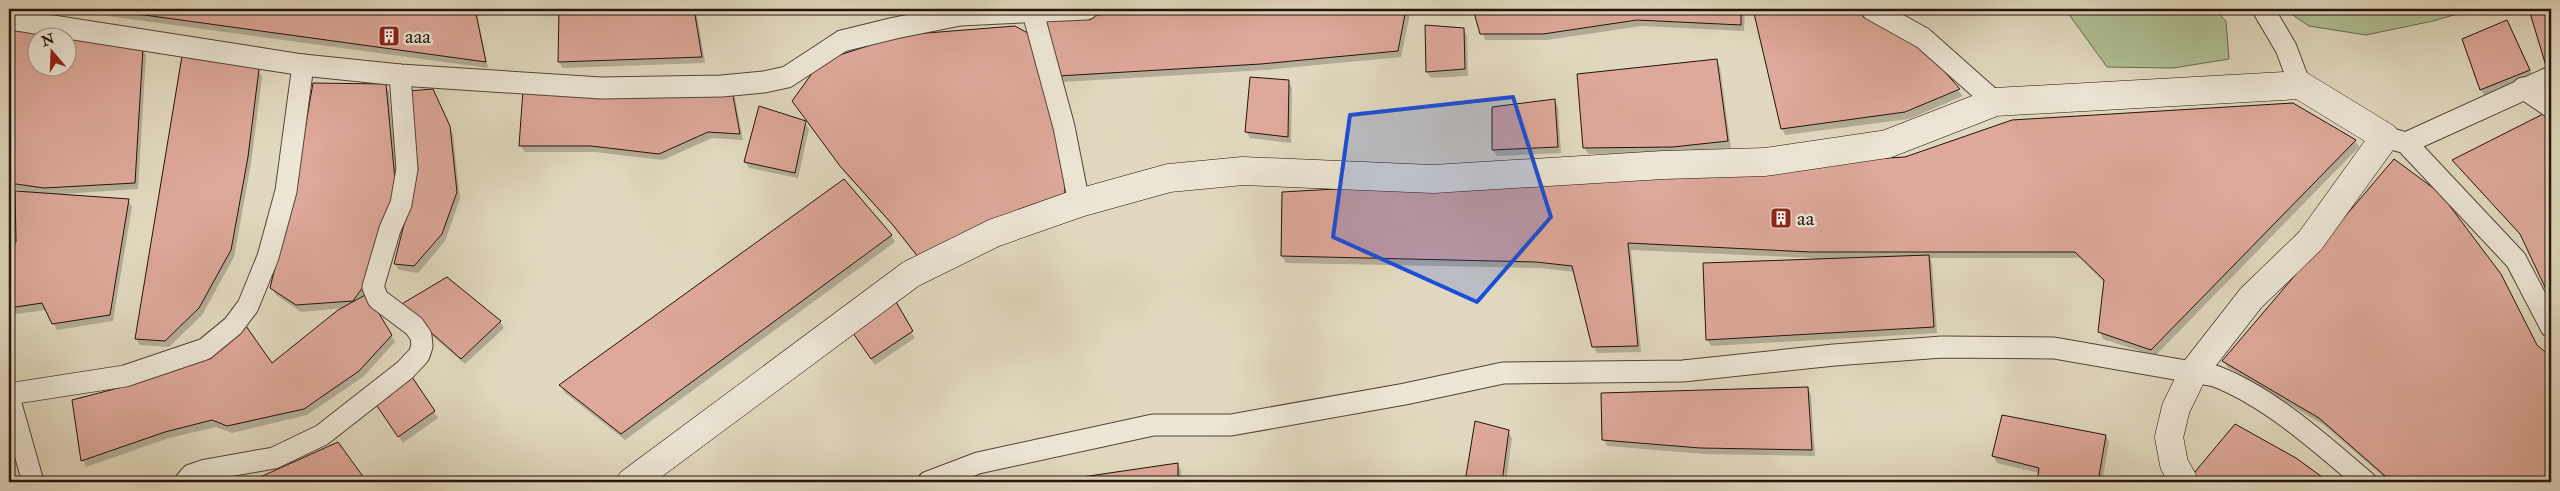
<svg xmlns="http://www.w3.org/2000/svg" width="2560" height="491" font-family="'IM FELL Double Pica',serif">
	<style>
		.green { fill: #afc095; stroke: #6a6a50 }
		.shadow { fill: #0003 }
		.building { fill: #dea89a; stroke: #24130c; fill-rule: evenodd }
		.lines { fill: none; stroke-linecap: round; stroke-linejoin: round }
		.street-casing { stroke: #534439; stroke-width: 23 }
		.secondary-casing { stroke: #24130c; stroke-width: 29 }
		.street { stroke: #ece6d5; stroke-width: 21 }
		.secondary { stroke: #ece6d5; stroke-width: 28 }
		.marked { fill: #1d4ed8; fill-opacity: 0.2; stroke: #1d4ed8; stroke-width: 4; stroke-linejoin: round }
		.labels { text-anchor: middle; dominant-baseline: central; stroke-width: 5; stroke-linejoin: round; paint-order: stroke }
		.poi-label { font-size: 21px; fill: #24130c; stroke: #ece6d5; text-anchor: start }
	</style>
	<rect width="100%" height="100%" fill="#e1d9bf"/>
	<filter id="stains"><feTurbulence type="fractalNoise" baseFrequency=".004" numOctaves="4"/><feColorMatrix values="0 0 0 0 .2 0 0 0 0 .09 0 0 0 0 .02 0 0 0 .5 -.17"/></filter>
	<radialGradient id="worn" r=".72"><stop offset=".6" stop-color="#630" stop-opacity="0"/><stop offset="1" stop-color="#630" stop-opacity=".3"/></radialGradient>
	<!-- green -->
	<g class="green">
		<path d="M2065,9h149l12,12 3,38 -56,9 -66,-1z"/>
		<path d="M2284,9h190l-41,12 -67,14 -57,-9z"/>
	</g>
	<!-- shadow -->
	<g class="shadow">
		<path d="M56,9h420l12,59z"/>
		<path d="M560,9h136l9,54 -142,5 -4,-6z"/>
		<path d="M1192,9h219l-10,48 -135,13 -203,12 -17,-62z"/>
		<path d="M1474,9h271l-1,22 -103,-5 -94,14h-62z"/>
		<path d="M1755,9l104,1 53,27 51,59 -54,23 -124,16 -3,-7z"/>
		<path d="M2541,9h10v64l-20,-60z"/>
		<path d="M1463,29l4,6 1,41 -37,2 -4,-6z"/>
		<path d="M9,30l53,8h-24v30h30v-30l74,11 4,6 -8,134 -77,5 67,7 4,6 -19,114 -56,9 -11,-20 -37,5v-69l9,-3 5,-52 -14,-3z"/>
		<path d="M2512,31l23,49 -49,19 -5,-9z"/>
		<path d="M1716,61l4,6 11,81 -54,5 -89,1 -4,-7z"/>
		<path d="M258,70l4,7 -11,87 -17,93 -32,58 -33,32 -29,-2 -4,-6z"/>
		<path d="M1288,81l4,7 -1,55 -41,-5 -4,-7z"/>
		<path d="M385,85l4,7 10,106 -34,97 30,47 -32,35 -56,38 -75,18 -16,-6 -47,11 -83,29 -3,-7 -10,-59 199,-36 72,-57 -43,4 -25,-17 -4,-7z"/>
		<path d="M732,91l3,7 8,42 -31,-2 -49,22 -68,-8h-70l-4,-6z"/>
		<path d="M436,97l17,37 7,65 -15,42 -27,32 -19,-3 -4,-6z"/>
		<path d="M1554,100l4,7 3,46 -64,3 -4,-6z"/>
		<path d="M797,107l270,54 1,40 -144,63 -27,-34 -52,-57z"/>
		<path d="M2551,116v181l-27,-58 -70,-78z"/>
		<path d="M805,123l4,6 -11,49 -49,-10 -4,-7z"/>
		<path d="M2355,140l4,7 -204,209 -52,-17 -3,-7 5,-49 -25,-25h-150l2,5 5,70 -226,13 -4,-7 106,-81 -182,-8 10,102 -44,1 -4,-7 -18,-74 -34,-4 -255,-5 -4,-7z"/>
		<path d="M891,235l4,7 -270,198 -61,-48 -3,-7z"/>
		<path d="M891,297l24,41 -40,27 -22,-32z"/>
		<path d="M405,312l95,9 4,7 -39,36z"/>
		<path d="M2537,347l14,12v123h-161l-66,-57 -97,-58 -3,-6z"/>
		<path d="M412,379l26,39 -35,25 -23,-34z"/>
		<path d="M1808,388l3,7 4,61 -110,-2 -98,-8 -3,-6z"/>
		<path d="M1476,423l32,8 4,7 -6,44h-39z"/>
		<path d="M2106,436l3,6 -7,40h-64l1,-9 -42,-10 -4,-7z"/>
		<path d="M338,444l28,38h-123l15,-3z"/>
		<path d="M2295,459l32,23h-125l-6,-9z"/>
		<path d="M1177,464l4,6v12h-96l-2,-4z"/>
		<path d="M695,478l2,4h-10z"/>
	</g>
	<!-- building -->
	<g class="building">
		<path d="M100,9h375l11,53 -378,-52z"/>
		<path d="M559,9h135l8,48 -144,5z"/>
		<path d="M1176,9h230l-8,42 -137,13 -203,12 -14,-57z"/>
		<path d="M1473,9h268v16l-104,-5 -94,14h-63z"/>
		<path d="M1753,9h106l54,27 47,53 -55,23 -124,17z"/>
		<path d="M2538,9h13v55l-5,2 -16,-53z"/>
		<path d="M2507,20l23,50 -50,20 -18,-51z"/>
		<path d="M1425,25l39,3 1,41 -39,3z"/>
		<path d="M1015,26l18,10 31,117 1,41 -146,64 -27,-34 -52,-58 -48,-65 29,-40 81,-26z"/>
		<path d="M9,29l134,19 -8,135 -91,5 -35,-5zM38,38h30v30h-30z"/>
		<path d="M182,56h27l50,13 -11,88 -17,93 -32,58 -34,33 -30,-2z"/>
		<path d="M1717,59l11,82 -55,6 -90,1 -6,-74z"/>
		<path d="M1250,77l39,3 -1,57 -43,-5z"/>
		<path d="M313,83l73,1 10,107 -30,92 -13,18 -57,4 -26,-17 25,-101z"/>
		<path d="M433,89l17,37 7,66 -15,42 -28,32 -20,-2 24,-95 -9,-78z"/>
		<path d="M523,90h209l8,44 -32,-2 -49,22 -68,-8h-72z"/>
		<path d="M1555,99l3,48 -66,3v-43z"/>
		<path d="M2293,103l63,37 -205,210 -53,-18 6,-52 -29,-28h-265l-182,-9 10,103 -46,1 -20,-81 -36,-4 -255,-6 1,-64 623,-35 107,-37z"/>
		<path d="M759,106l47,15 -11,52 -51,-11z"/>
		<path d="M2549,111l2,3v186l-31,-66 -68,-74z"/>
		<path d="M2394,159l46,34 61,81 36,71 14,12v125h-159l-73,-64 -97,-57z"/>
		<path d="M844,179l48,56 -271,199 -62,-49z"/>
		<path d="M15,191l114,8 -19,116 -58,9 -10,-21 -33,5v-63l7,-3z"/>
		<path d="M1929,255l5,72 -228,13 -3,-77z"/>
		<path d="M447,277l54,44 -40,38 -61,-54z"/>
		<path d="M367,294l25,41 -33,36 -55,38 -77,17 -15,-6 -47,12 -84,29 -9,-61 54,-14 78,-27 42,-33 26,37 66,-53z"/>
		<path d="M892,295l21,36 -42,28 -23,-33z"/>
		<path d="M412,377l23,34 -37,26 -23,-34z"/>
		<path d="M1808,387l4,63 -112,-2 -98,-8 -1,-47z"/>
		<path d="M2002,415l104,20 -8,47h-61l2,-14 -47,-12z"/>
		<path d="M1475,421l34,9 -7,52h-37z"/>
		<path d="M2235,424l61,34 33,24h-126l-9,-9z"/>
		<path d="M338,442l29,40h-131l22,-4z"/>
		<path d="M1178,463v19h-95l-1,-5z"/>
	</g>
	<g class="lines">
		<!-- street casing -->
		<g class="street-casing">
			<g id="street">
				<path d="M1032,9l32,118 15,76"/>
				<path d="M1871,9l52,29 72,64"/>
				<path d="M2263,9l23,39 14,37"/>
				<path d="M9,19l294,46 97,10 201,13 121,-2 42,-4 23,-5 55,-36 53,-13 65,-13 127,-6"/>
				<path d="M2523,88l28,19"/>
				<path d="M2385,137l21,6 110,117 35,67"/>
				<path d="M2406,143l145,-66"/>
				<path d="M9,394l116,-18 80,-27 28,-23 15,-20 20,-49 18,-66 17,-126"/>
				<path d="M9,397l24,85"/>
				<path d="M185,482l6,-7 15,-5 68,-12 48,-23 83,-65 14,-15 3,-9 -1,-10 -7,-10 -36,-27 -5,-12 17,-58 11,-25 6,-35 -7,-94"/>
				<path d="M928,482l50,-19 175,-38h78l174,-31 98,-21 180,-2 151,-16 108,-8 112,1 161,28c55,21 106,68 151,106"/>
			</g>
		</g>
		<!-- secondary casing -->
		<g class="secondary-casing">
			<path id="secondary" d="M631,482l280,-208 83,-41 85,-30 90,-25 74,-7 190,8 230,-14 102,-3 122,-18 108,-42 305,-17 85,52 -75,104 -59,57 -57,73 -18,37 -7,29 5,27 10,18"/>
		</g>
		<!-- street -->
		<use href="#street" class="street"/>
		<!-- secondary -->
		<use href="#secondary" class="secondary"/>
	</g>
	<!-- marked area -->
	<path class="marked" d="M1513,97l38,120 -74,85 -144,-65 17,-122z"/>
	<!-- icons -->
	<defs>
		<g id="building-square" transform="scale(1.125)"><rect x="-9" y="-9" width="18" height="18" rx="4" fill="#8f2418" stroke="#ece6d5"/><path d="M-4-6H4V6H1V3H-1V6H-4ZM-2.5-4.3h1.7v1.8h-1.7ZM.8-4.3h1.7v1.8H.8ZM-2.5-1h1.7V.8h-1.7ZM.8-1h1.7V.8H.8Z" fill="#fff"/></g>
	</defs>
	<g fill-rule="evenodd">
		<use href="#building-square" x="389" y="36"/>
		<use href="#building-square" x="1781" y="218"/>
	</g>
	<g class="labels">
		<!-- poi labels -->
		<g class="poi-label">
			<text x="405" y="36">aaa</text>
			<text x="1797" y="218">aa</text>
		</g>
	</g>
	<!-- margin -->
	<rect width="2560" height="491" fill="none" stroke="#e1d9bf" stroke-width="30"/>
	<rect x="10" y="10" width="2540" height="471" fill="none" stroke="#24130c" stroke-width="2.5"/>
	<rect x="15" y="15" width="2530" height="461" fill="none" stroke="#24130c"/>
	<!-- north arrow -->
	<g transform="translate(52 52) rotate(341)"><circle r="24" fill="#ece6d5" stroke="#9c9285"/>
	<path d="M0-4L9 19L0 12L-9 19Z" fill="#8f2418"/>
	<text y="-8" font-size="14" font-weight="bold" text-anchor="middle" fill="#24130c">N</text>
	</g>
	<rect width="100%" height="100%" filter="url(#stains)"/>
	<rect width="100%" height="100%" fill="url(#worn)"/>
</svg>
